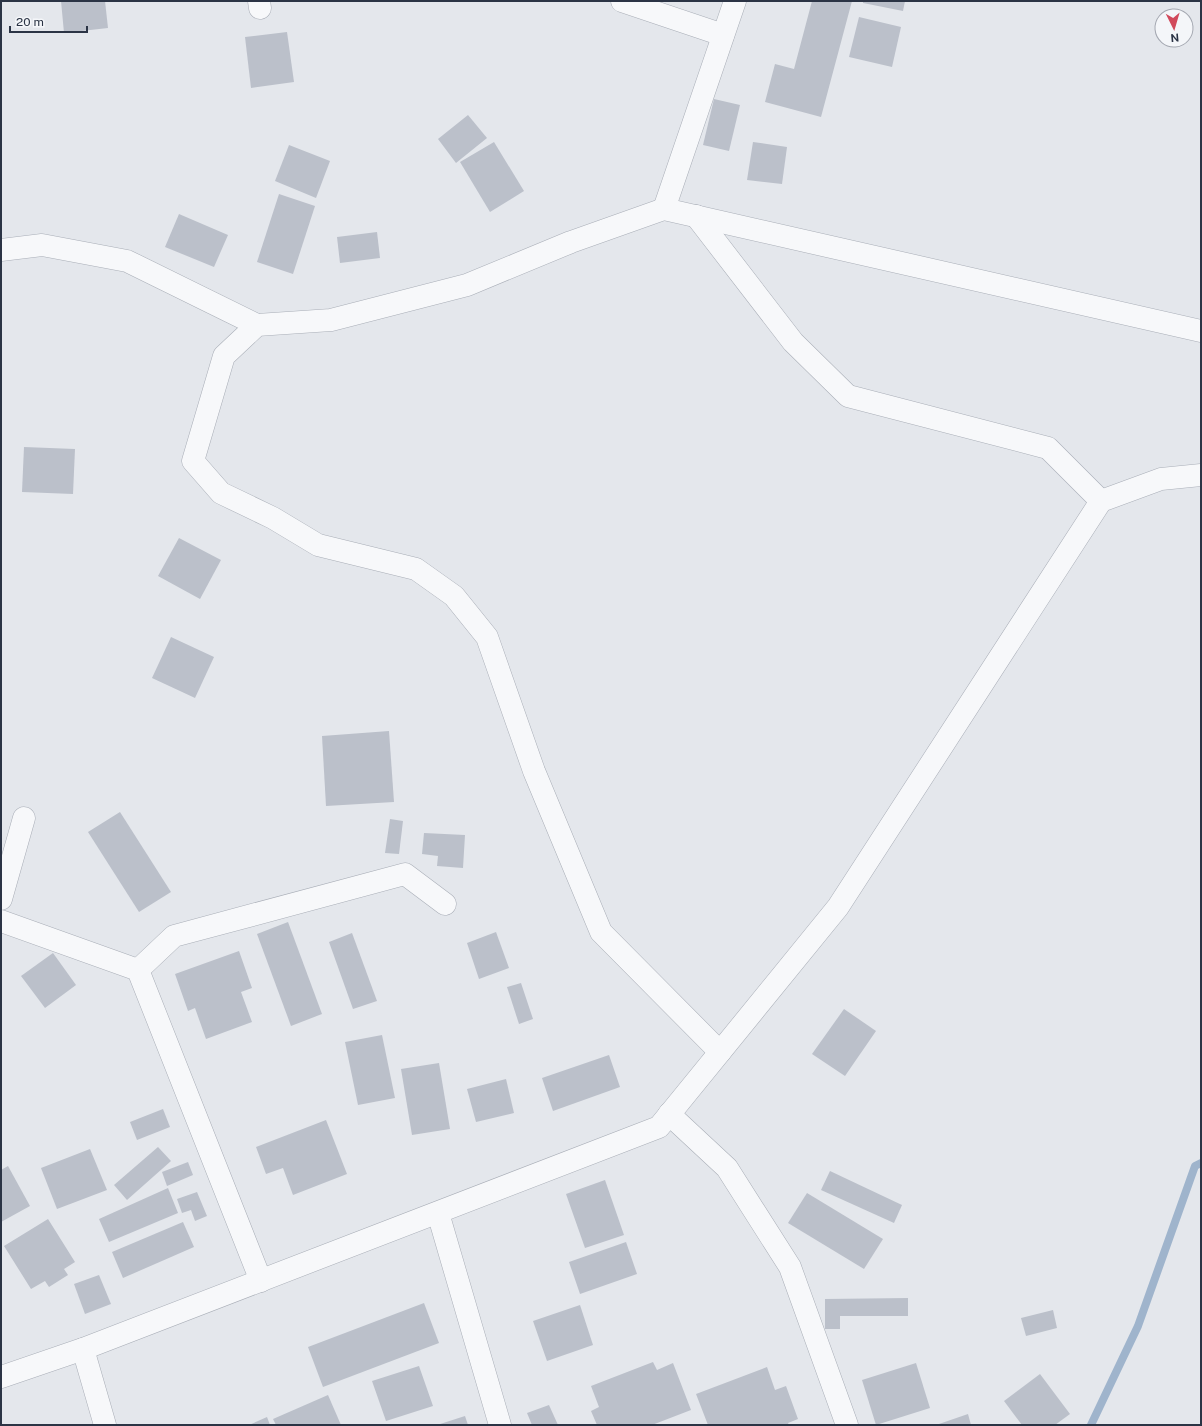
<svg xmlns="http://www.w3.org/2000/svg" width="1202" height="1426" font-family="'Public Sans',sans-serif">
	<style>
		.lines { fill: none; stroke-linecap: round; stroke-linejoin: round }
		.stream { stroke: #9fb4cc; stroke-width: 8 }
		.building { fill: #bbc0ca }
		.minor-casing { stroke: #a9aeb7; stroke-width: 23 }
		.minor { stroke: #f7f8fa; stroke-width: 22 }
	</style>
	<rect width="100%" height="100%" fill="#e4e7ec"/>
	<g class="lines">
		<!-- stream -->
		<path class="stream" d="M1091,1425l47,-99 57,-160 6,-3"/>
	</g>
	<!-- building -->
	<g class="building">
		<path d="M61,1h44l3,27 -44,5z"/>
		<path d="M812,1h40l-31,116 -56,-15 10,-38 19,5z"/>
		<path d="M863,1h42l-2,10 -40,-8z"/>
		<path d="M859,17l42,10 -9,40 -43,-10z"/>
		<path d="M287,32l7,50 -43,6 -6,-51z"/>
		<path d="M714,99l26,6 -11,46 -26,-6z"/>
		<path d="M468,115l19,23 -31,25 -18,-24z"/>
		<path d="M494,142l30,49 -34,21 -30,-50z"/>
		<path d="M753,142l34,5 -5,37 -35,-4z"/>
		<path d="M289,145l41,16 -14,37 -41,-17z"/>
		<path d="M279,194l36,12 -22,68 -36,-12z"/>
		<path d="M179,214l49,21 -14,32 -49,-20z"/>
		<path d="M377,232l3,26 -40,5 -3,-26z"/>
		<path d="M24,447l51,2 -2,45 -51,-2z"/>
		<path d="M179,538l42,22 -21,39 -42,-23z"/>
		<path d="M171,637l43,20 -19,41 -43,-20z"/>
		<path d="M389,731l5,71 -68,4 -4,-70z"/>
		<path d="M120,812l51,80 -32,20 -51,-80z"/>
		<path d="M390,819l13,2 -4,33 -14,-1z"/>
		<path d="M424,833l41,2 -2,33 -26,-2 1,-10 -16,-2z"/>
		<path d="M288,922l34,92 -31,12 -34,-92z"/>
		<path d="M496,932l13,36 -30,11 -12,-36z"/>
		<path d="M352,933l25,68 -24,8 -24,-67z"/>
		<path d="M239,951l13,37 -11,4 11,30 -46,17 -11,-31 -7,3 -13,-37z"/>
		<path d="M53,953l23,32 -31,23 -24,-32z"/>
		<path d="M521,983l12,36 -14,5 -12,-37z"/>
		<path d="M844,1009l32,22 -31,45 -33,-22z"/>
		<path d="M382,1035l13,63 -37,7 -13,-63z"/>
		<path d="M609,1055l11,32 -67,24 -11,-33z"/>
		<path d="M439,1063l11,66 -38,6 -11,-66z"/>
		<path d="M506,1079l8,34 -38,9 -9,-33z"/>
		<path d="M163,1109l7,18 -33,13 -7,-18z"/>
		<path d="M326,1120l21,54 -54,21 -10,-27 -17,6 -10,-27z"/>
		<path d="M158,1147l13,14 -44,39 -13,-15z"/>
		<path d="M90,1149l17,41 -50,19 -16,-41z"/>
		<path d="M188,1162l5,13 -26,11 -5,-14z"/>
		<path d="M8,1166l22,40 -29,16v-52z"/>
		<path d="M830,1171l72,34 -8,18 -73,-33z"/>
		<path d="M605,1180l19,55 -39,13 -19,-54z"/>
		<path d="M168,1188l10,25 -69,29 -10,-23z"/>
		<path d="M197,1192l10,24 -12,5 -4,-11 -9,3 -5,-14z"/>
		<path d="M807,1193l76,46 -19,30 -76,-46z"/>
		<path d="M48,1219l27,43 -11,7 4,6 -19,12 -4,-6 -14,8 -27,-43z"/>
		<path d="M183,1222l11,25 -71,31 -11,-26z"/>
		<path d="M626,1242l11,32 -57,20 -11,-32z"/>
		<path d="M99,1275l12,29 -26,10 -11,-30z"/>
		<path d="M908,1298v18h-68v13h-15v-30z"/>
		<path d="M424,1303l15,40 -116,44 -15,-40z"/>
		<path d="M580,1305l13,40 -46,16 -14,-40z"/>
		<path d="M1053,1310l4,18 -31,8 -5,-18z"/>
		<path d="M653,1362l4,8 16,-7 18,47 -39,15h-55l-6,-14 8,-4 -8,-21z"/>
		<path d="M916,1363l14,45 -54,17 -14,-45z"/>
		<path d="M419,1366l14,40 -47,15 -14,-40z"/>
		<path d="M767,1367l8,23 11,-4 12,33 -10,4 1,2h-81l-12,-31z"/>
		<path d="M1040,1374l30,40 -15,11h-33l-18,-24z"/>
		<path d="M328,1395l13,30h-65l-3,-6z"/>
		<path d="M549,1405l9,20h-26l-5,-12z"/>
		<path d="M968,1414l3,11h-35z"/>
		<path d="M465,1416l3,9h-31z"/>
		<path d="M267,1417l3,8h-21z"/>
	</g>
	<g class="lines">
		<!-- minor casing -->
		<g class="minor-casing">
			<g id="minor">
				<path d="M259,1l1,7"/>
				<path d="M622,1l101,34"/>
				<path d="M664,209l71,-208"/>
				<path d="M696,216l97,126 55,54 200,52 53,53"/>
				<path d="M1,250l41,-5 85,16 130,64"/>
				<path d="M1,899l23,-81"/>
				<path d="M1,921l137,49 123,311"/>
				<path d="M138,970l36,-34 231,-62 40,30"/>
				<path d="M720,1052l-119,-120 -67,-161 -47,-134 -33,-41 -38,-27 -98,-24 -45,-27 -52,-25 -28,-32 31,-105 33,-31 74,-5 136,-35 104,-43 93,-33 537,122"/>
				<path d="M669,1114l58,54 63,99 57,158"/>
				<path d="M438,1213l62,212"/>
				<path d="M83,1349l576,-222 179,-220 263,-406 60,-22 40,-4"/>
				<path d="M1,1377l82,-28 22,76"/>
			</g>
		</g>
		<!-- minor -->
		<use href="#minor" class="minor"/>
	</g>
	<!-- border -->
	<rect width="1202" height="1426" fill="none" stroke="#2b3445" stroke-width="4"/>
	<!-- north arrow -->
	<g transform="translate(1174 28) rotate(175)"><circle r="19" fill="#f4f6f9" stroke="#a4a8b1"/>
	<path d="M0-3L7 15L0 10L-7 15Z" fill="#d1495b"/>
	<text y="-6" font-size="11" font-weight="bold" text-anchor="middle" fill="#2b3445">N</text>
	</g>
	<!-- scale -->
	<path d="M10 26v6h77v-6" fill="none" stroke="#2b3445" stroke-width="2"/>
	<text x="16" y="26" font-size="12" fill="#2b3445" stroke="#f4f6f9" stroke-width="3" paint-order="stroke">20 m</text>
</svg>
